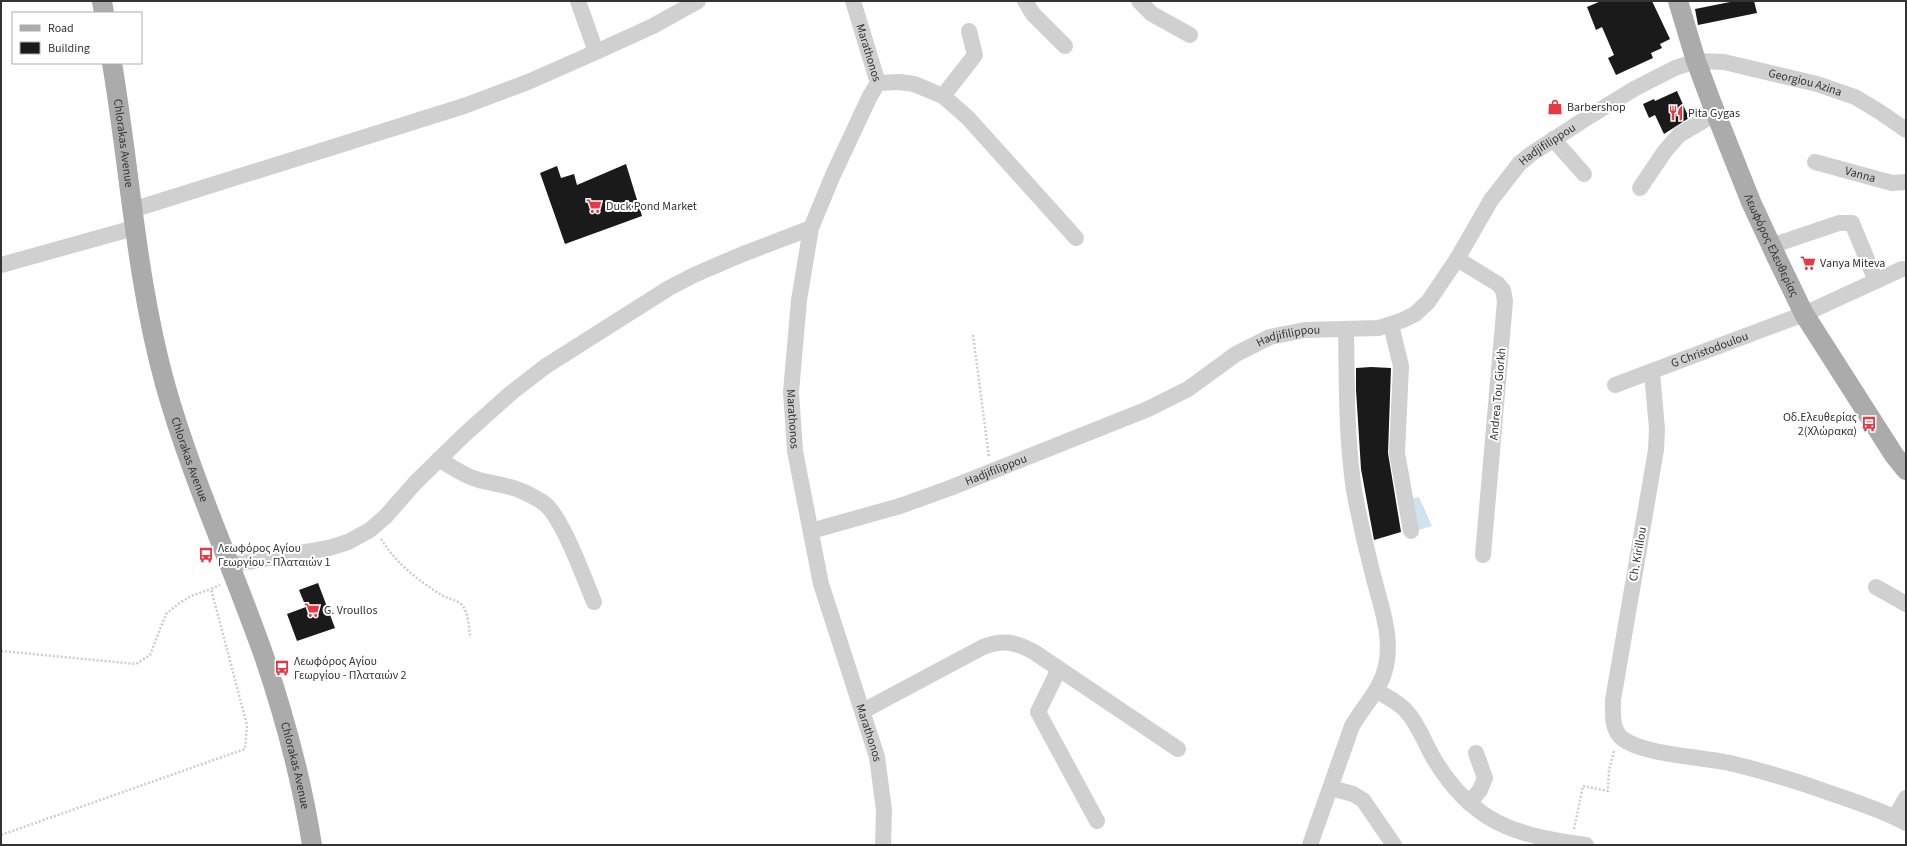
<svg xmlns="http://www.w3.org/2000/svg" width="1907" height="846" font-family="'Source Sans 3',sans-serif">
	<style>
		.water { fill: #cfe2ee }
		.building { fill: #1a1a1a }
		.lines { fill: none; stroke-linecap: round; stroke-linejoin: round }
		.path { stroke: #cdcdcd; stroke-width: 2.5; stroke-dasharray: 2 2; stroke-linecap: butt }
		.minor { stroke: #d0d0d0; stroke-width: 16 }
		.major { stroke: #ababab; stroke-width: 20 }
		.labels { text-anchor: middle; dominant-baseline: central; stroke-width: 4; stroke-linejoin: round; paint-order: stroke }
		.street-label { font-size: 12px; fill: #333; stroke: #fff }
		.poi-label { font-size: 12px; fill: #333; stroke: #fff; text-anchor: start }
	</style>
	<rect width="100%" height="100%" fill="#fff"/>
	<!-- water -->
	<path class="water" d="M1419,497l13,29 -17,5 -4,-32z"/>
	<!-- building -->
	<g class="building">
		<path d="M1601,1h51l18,38 -10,5 2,4 -11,5 2,5 -37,17 -8,-17 6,-3 -12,-28 -6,3 -9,-23z"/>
		<path d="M1735,1h19l3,12 -59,12 -3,-16z"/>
		<path d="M1677,91l12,27 -25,16 -9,-19 -6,3 -6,-14 11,-5 1,2z"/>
		<path d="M626,164l16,52 -77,28 -25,-71 17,-7 4,12 13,-4 3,11z"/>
		<path d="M1371,367l20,1 -3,85 13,79 -27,8 -13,-71 -5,-79v-22z"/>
		<path d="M318,583l17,45 -38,13 -10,-27 19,-7 -7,-17z"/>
	</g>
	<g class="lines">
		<!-- path -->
		<g class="path">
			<path d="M973,335l16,122"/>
			<path d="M381,539c14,23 36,41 59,55 7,5 16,5 22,11 7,8 7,24 8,33"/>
			<path d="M1,651l135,13 14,-9 16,-41 12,-10 13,-8 20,-7"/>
			<path d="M1574,829l9,-43 25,5 1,-21 5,-19"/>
			<path d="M1,835l244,-86 2,-24 -36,-136 9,-4"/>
		</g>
		<!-- minor -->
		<g class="minor">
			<path d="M578,1l18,51"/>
			<path id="s1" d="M853,1l25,82 -8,13 -37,79 -22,53 -12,72 -8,92 4,59 26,133 56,173 7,53 -1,35"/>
			<path d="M1025,1l8,13 32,32"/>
			<path d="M1139,1l13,13 38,21"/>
			<path d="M878,83l21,-1 15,2 29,12 25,22 108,120"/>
			<path d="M943,96l32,-41 -6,-24"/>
			<path d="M1553,139l31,35"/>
			<path id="s2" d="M1815,162l77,21 14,-1"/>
			<path d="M1640,188l25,-37 14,-16 37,-22"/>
			<path d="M132,210l332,-104 64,-24 68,-30 57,-26 45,-25"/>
			<path d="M1771,246l68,-23h13l24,58"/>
			<path d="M1457,259l41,25 5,6 2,11 -22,254"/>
			<path d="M1,265l133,-37"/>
			<path d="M1391,325l10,41 -4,87 14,78"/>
			<path d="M1652,372l5,57 -1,21 -43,250c0,13 -2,30 10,39 21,16 83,18 111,25 33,8 65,18 96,29 26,9 52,17 76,30"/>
			<path id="s3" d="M1615,385l189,-71 98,-45"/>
			<path d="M439,459c13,8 25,17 40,21 15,4 31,5 45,12 6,3 15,7 21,12 18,15 39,74 49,98"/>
			<path id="s4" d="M811,531l89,-25 50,-18 198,-79 40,-20 48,-35 34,-17 35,-7 74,-2 24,-8 12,-6 13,-12 29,-43 34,-59 28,-36 12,-10 51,-33 52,-32 41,-21 21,-7 28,1 93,22 38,13 25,15 26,18"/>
			<path d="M229,565l100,-17 19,-6 22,-12 16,-14 29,-33 49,-48 47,-42 35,-27 123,-78 25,-13 49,-21 68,-26"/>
			<path d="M1876,587l30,17"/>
			<path d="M1059,669l-21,43 59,109"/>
			<path d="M1377,691c10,6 23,12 30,21 12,13 18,32 27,47 39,65 81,76 152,86"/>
			<path d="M863,711l120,-64c20,-8 33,-5 51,5l144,97"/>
			<path d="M1331,788l22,6 10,6 31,45"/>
			<path d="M1469,803l11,-13 5,-12 -9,-25"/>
			<path d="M1895,817l11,-19"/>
			<path d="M1310,845l42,-119c12,-21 29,-36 34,-60 7,-32 -7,-65 -14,-95 -7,-27 -13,-54 -18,-81 -8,-53 -7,-107 -8,-161"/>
		</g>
		<!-- major -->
		<g class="major">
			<path d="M102,1l2,12"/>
			<path id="s5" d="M1678,1l18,60 16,43 39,98 26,56 27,56 90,141 12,15"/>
			<path id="s6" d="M112,63c18,107 24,216 53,321 26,93 67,181 99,272 21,62 38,125 48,189"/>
		</g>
	</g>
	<!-- icons -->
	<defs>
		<g id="shop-bare" transform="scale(1.2)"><path d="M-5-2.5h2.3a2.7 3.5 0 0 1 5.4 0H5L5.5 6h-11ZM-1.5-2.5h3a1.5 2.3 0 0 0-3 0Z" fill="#e63946" stroke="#fff" stroke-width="2.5" paint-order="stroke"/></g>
		<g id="restaurant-bare" transform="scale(1.2)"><path d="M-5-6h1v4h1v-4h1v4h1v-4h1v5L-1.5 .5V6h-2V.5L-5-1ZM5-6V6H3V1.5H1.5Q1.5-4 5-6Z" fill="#e63946" stroke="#fff" stroke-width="2.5" paint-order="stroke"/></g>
		<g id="supermarket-bare" transform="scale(1.2)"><path d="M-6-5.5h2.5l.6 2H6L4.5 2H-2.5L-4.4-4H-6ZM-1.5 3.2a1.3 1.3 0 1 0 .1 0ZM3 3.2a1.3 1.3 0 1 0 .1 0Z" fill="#e63946" stroke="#fff" stroke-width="2.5" paint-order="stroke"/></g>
		<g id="bus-bare" transform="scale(1.2)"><path d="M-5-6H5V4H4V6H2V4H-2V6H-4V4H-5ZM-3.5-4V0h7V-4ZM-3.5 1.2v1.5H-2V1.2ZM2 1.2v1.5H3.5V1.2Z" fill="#e63946" stroke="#fff" stroke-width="2.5" paint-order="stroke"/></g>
	</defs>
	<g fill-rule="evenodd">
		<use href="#shop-bare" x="1555" y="107"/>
		<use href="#restaurant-bare" x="1676" y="113"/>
		<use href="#supermarket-bare" x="594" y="206"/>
		<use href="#supermarket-bare" x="1808" y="263"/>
		<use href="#bus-bare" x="1869" y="424"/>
		<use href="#bus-bare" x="206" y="555"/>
		<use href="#supermarket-bare" x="312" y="610"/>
		<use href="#bus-bare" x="282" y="668"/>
	</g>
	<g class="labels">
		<!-- street labels -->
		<g class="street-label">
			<text stroke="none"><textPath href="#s1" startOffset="54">Marathonos</textPath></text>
			<text stroke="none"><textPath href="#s4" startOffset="1150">Georgiou Azina</textPath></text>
			<text stroke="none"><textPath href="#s6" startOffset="81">Chlorakas Avenue</textPath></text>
			<text stroke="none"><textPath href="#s4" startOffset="867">Hadjifilippou</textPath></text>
			<text stroke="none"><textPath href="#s2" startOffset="47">Vanna</textPath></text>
			<text stroke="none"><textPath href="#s5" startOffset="262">Λεωφόρος Ελευθερίας</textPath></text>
			<text stroke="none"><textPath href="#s4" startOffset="519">Hadjifilippou</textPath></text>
			<text stroke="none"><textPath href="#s3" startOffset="101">G Christodoulou</textPath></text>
			<text transform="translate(1498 394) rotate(-85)">Andrea Tou Giorkh</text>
			<text stroke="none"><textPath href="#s1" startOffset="438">Marathonos</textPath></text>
			<text stroke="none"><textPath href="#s6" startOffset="405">Chlorakas Avenue</textPath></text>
			<text stroke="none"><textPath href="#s4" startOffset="195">Hadjifilippou</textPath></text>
			<text transform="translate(1638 554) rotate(-80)">Ch. Kirillou</text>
			<text stroke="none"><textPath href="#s1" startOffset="762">Marathonos</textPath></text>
			<text stroke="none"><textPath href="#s6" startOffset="729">Chlorakas Avenue</textPath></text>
		</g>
		<!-- poi labels -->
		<g class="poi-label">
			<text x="1567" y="107">Barbershop</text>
			<text x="1688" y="113">Pita Gygas</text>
			<text x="606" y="206">Duck Pond Market</text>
			<text x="1820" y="263">Vanya Miteva</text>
			<text x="1857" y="417" text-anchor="end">Οδ.Ελευθερίας<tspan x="1857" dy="14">2(Χλώρακα)</tspan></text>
			<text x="218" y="548">Λεωφόρος Αγίου<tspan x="218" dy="14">Γεωργίου - Πλαταιών 1</tspan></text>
			<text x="324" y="610">G. Vroullos</text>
			<text x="294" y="661">Λεωφόρος Αγίου<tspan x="294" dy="14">Γεωργίου - Πλαταιών 2</tspan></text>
		</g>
	</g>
	<!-- border -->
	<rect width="1907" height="846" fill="none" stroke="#333333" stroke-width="4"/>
	<!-- legend -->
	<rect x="12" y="12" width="130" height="52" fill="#ffffff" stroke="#adadad"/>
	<rect x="20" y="25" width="20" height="6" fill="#ababab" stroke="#adadad"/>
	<text x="48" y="32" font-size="12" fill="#333333">Road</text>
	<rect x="20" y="42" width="20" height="12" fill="#1a1a1a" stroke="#adadad"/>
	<text x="48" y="52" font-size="12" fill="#333333">Building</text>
</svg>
